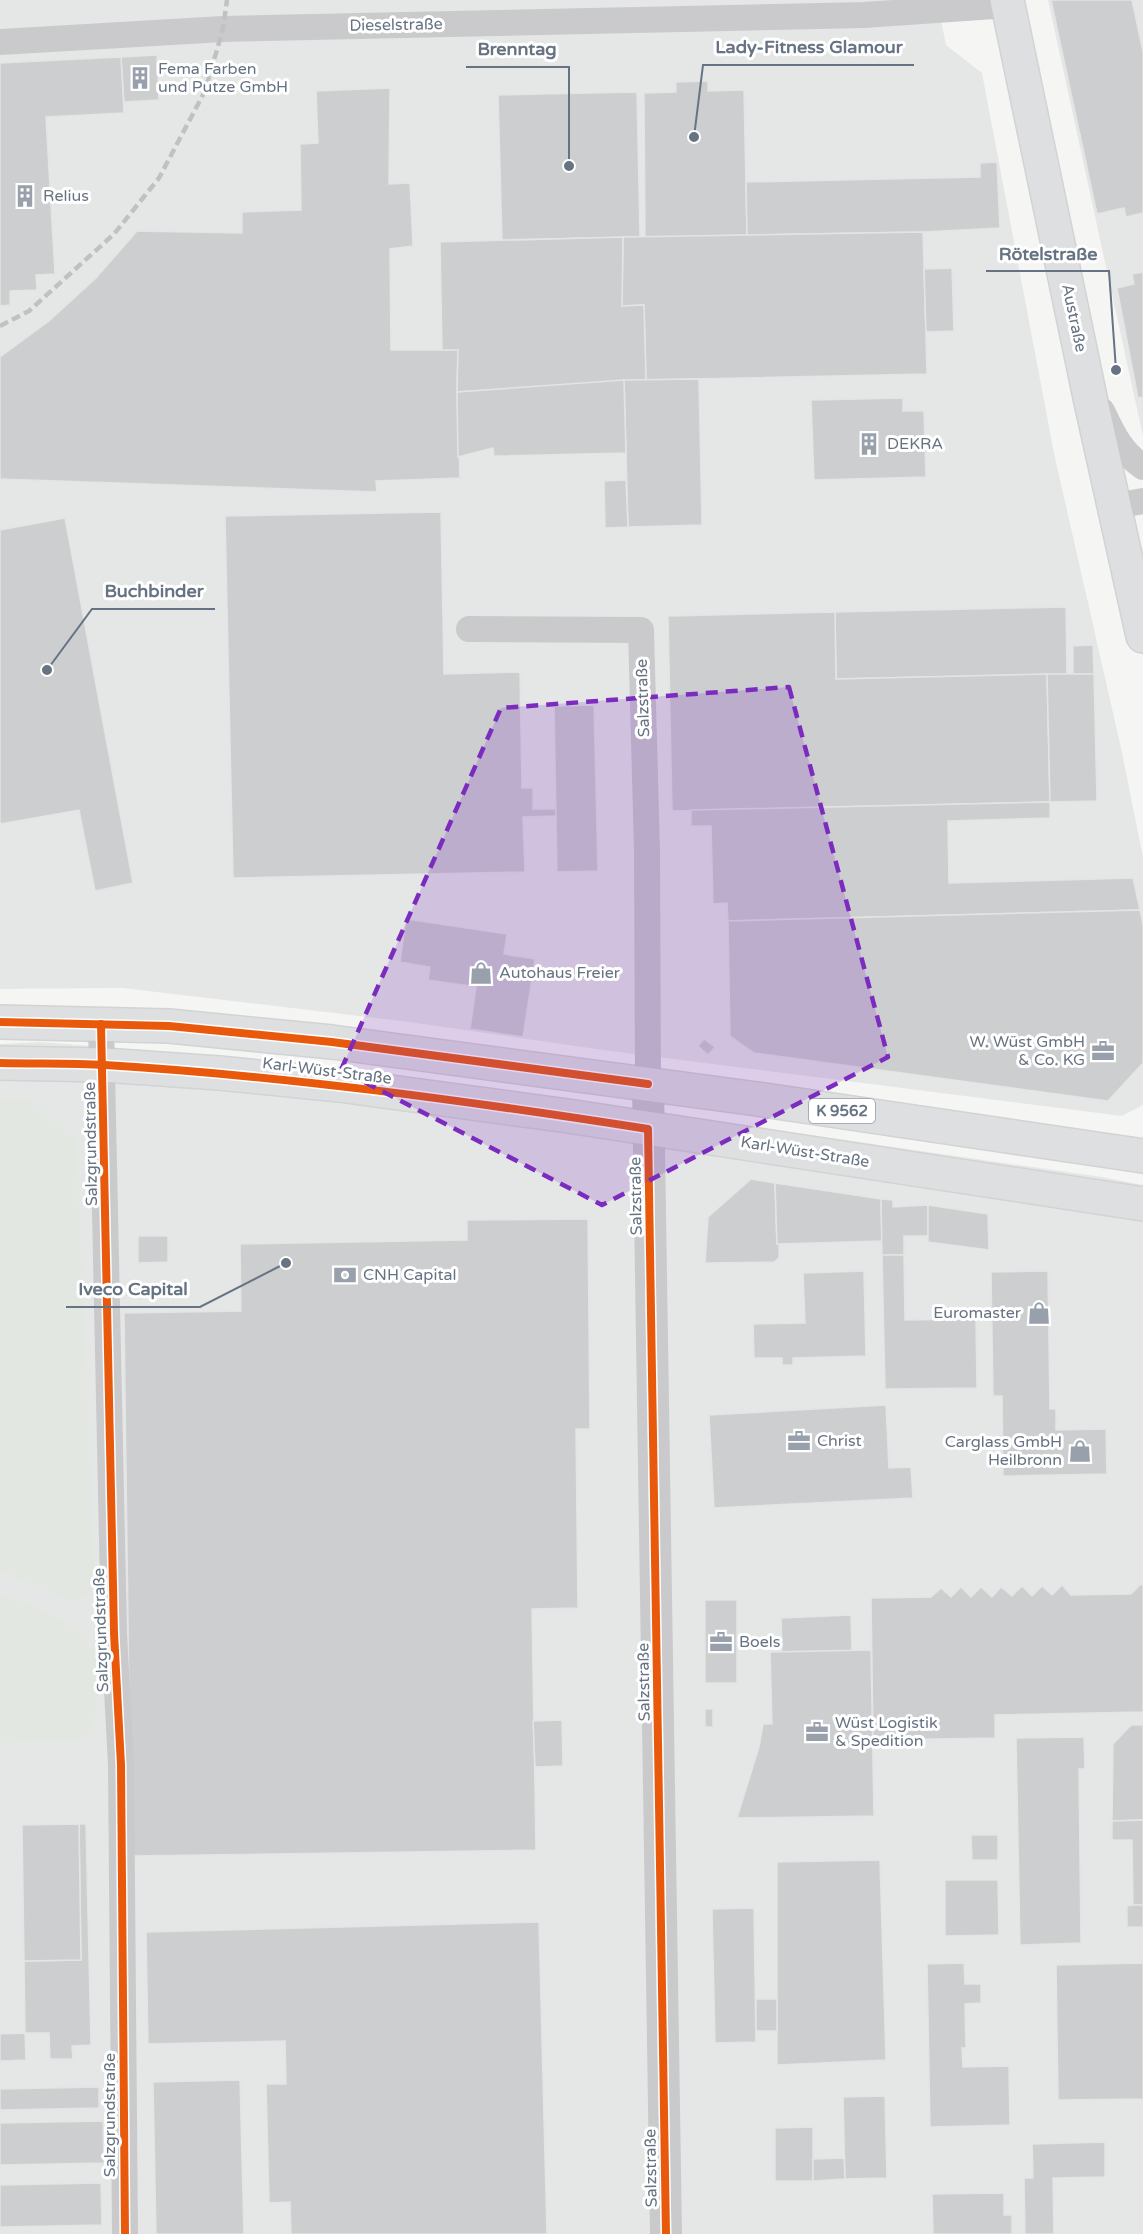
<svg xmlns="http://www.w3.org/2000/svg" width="1143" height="2234" font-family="'Varela Round',sans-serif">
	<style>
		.built { fill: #e5e7e7 }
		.green { fill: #e3e7e2 }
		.building { fill: #cdced0; stroke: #e4e4e4; stroke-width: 1.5 }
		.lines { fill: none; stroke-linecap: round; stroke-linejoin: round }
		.secondary-casing { stroke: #d2d3d4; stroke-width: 36 }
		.primary-casing { stroke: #d2d3d3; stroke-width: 36 }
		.minor { stroke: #cacacc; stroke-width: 26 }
		.tertiary { stroke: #cacacc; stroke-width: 32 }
		.secondary { stroke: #dedfe0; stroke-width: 33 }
		.primary { stroke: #dedfe0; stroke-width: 33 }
		.rail { stroke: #c0c1c2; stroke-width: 4.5; stroke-dasharray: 9 4.5; stroke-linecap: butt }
		.cycleway-casing { stroke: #fff; stroke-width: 11 }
		.cycleway { stroke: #e8590c; stroke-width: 8 }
		.marked { fill: #7b2cbf; fill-opacity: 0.2; stroke: #7b2cbf; stroke-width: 4.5; stroke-dasharray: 12 8; stroke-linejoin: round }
		.labels { text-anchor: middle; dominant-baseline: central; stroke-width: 6; stroke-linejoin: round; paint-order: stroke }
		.shield { fill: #fff; stroke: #949da8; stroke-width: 1.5 }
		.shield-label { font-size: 15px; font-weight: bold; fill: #667383 }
		.street-label { font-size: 16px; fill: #667383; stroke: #fff }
		.poi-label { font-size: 16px; fill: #667383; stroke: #fff; text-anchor: start }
		.leader { fill: none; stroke: #667383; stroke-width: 2 }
		.callout-dot { fill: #667383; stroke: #fff; stroke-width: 2 }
		.callout-label { font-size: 18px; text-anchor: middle; font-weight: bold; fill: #667383; stroke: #fff; stroke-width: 6; stroke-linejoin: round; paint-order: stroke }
	</style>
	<rect width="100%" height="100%" fill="#f5f5f4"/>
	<!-- built -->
	<g class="built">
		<path d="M0,0h937l9,45 36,28 72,380 67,295 22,109v248l-21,11 -519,-66 -193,-28 -288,-34 -122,1z"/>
		<path d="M1048,0h95v436l-45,-206z"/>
		<path d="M41,1042l276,22 785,113 41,8v1049h-1143v-1190z"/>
	</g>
	<!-- green -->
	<g class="green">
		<path d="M27,1099l50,41 18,449 -21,14 -74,-33v-470z"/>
		<path d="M0,1593c32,14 82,27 95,63 5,13 1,61 -2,75l-12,9 -81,2z"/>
	</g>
	<!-- building -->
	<g class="building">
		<path d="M1051,0h81l11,52v161l-17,4 -2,-9 -27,6z"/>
		<path d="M157,55l2,45 -35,2 -3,-45z"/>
		<path d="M121,57l3,56 -78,4 9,157 -19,1 1,15 -27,1v14l-10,1v-243z"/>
		<path d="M708,81v10l36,-1 3,145 -102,3 -1,-145 32,-1v-10z"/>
		<path d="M390,88l-1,96 21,-1 3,63 -23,3 1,101h67l-1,42 3,86 -84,3 1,11 -377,-13v-122l49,-36 47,-43 41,-47 105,2v-21l59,-2 -1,-66 18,-1 -2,-52z"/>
		<path d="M637,92l3,145 -138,3 -4,-145z"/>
		<path d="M997,162l3,66 -77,4 -176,3 -1,-53 234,-5v-14z"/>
		<path d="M923,232l4,142 -281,6 -2,-75 -22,1 1,-69z"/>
		<path d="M623,237l-1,69 22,-1 2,75 -189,12 1,-42h-16l-2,-108z"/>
		<path d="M952,268l2,63 -28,1 -2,-63z"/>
		<path d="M1143,272v125l-5,1 -21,-110 17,-4 -2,-10z"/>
		<path d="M699,379l3,146 -74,2 -4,-147z"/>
		<path d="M624,380l2,73 -132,3 -1,-8 -35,9 -1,-65z"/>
		<path d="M903,398v13h21l2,66 -112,3 -3,-80z"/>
		<path d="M626,480l2,47 -23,1 -1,-47z"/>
		<path d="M441,512l3,162 76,-2 2,116h11v21h23v7l-33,1 2,55 -292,6 -8,-362z"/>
		<path d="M65,518l68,365 -38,8 -16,-81 -79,14v-294z"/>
		<path d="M1066,607l1,67 -231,5 -1,-67z"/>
		<path d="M835,612l1,67 211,-5 3,128 -378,9 -4,-195z"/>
		<path d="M1093,645l1,29h-21v-28z"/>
		<path d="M1047,674h47l3,127 -47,1z"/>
		<path d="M594,705l4,166 -41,1 -3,-166z"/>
		<path d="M1050,802v16l-102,3 1,62 184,-5 7,32 -412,11 -1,-18 -14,1 -2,-78h-20v-16z"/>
		<path d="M1140,910l3,15v138l-35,38 -354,-48 -24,-17 -2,-115z"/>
		<path d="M406,919l101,15 -3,20 31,5 -12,78 -53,-8 6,-42 -48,-7 2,-13 -30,-5z"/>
		<path d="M704,1039l11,8 -7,8 -10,-9z"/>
		<path d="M751,1179l24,4 2,61h2v14l-5,4 -69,1 3,-46z"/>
		<path d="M775,1183l106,16 1,42 -105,3z"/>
		<path d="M881,1199l12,1v7l35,-2v37l-1,-6h-23v19h-22z"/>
		<path d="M928,1205l60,9 1,36 -61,-8z"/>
		<path d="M588,1219l2,210h-14l2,179 -46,1 4,241 -405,6 -7,-543 117,-2 -1,-67 227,-4v-20z"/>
		<path d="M138,1236h30v26l-30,1z"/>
		<path d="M882,1255h22l1,65 71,-1 1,69 -92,1z"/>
		<path d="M864,1271l2,85 -73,2v7h-11v-7h-28l-1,-34 52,-1 -2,-50z"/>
		<path d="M1048,1271l2,138h6v21l50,-1 1,45 -104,2 -1,-80h-9l-2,-124z"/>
		<path d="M886,1405l3,63 22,-1 2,31 -199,10 -5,-93z"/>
		<path d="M1141,1584l2,2v126l-148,3v23l-122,2 -2,-142 60,-1 10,-9 10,9 10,-10 10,10 10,-10 11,10 9,-10 11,9 10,-10 10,10 10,-10 10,9 10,-10 9,10 60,-1z"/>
		<rect x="705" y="1600" width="32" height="83"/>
		<path d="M851,1615l1,36 -70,1 -1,-34z"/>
		<path d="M871,1650l3,166 -137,2 22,-71 4,-23h9l-2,-72z"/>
		<rect x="705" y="1709" width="8" height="18"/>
		<path d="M562,1720l1,46 -28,1 -2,-46z"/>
		<path d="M1131,1725h12v95l-31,1 1,-77z"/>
		<path d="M1084,1737l1,32h-6l2,174 -61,2 -4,-207z"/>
		<path d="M1143,1820v85h-10l-1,-65h-20v-19z"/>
		<path d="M79,1824h7l5,221 -19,1 1,13h-23l-1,-26h-24l-1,-72 57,-1z"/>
		<path d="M79,1824l2,136 -57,1 -2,-136z"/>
		<path d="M971,1835h27v25h-26z"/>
		<path d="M880,1860l6,200 -109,5v-203z"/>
		<path d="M945,1880h53l1,55 -54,1z"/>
		<path d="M1133,1905h10v22h-16v-21z"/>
		<path d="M754,1908l2,134 -41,1 -3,-134z"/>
		<path d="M539,1922l8,312h-256l-1,-32 -21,1 -3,-119h20l-1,-43 -137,3 -2,-112z"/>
		<path d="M964,1963l1,21h16v19l-16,1 1,44h-4l1,19 46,-1 1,59 -80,2 -3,-163z"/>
		<path d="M1143,1963v136l-85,1 -2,-135z"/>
		<rect x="756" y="1999" width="21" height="32"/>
		<path d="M25,2033l1,27 -26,1v-27z"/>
		<path d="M240,2080l4,154h-88l-3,-152z"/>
		<path d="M99,2087v21l-99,2v-21z"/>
		<path d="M885,2096l2,82 -42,1 -2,-82z"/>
		<path d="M103,2121l1,42 -104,2v-42z"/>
		<path d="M813,2127v54h-38v-53z"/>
		<path d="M1105,2142v35l-52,1 1,56h-29l-1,-56h9l-1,-34z"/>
		<path d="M844,2158l1,21 -32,2v-22z"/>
		<path d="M101,2183l1,42 -102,2v-42z"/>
		<path d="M1004,2193v22h8v19h-79l-1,-40z"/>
	</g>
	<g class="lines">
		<!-- secondary casing -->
		<g class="secondary-casing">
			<path id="secondary" d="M1007,0l84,402 52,234"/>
		</g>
		<!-- primary casing -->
		<g class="primary-casing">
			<g id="primary">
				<path d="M0,1022l169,4 163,16 418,56 393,58"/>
				<path d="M0,1063l103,2 116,8 120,12 229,31 575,88"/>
			</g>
		</g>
		<!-- minor -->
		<g class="minor">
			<path d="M0,42l223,-13 641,-14 145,-10"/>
			<path d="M1102,411c11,23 19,41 41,56"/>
			<path d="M1115,506l28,-5"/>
			<path d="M469,629l172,1 6,221 1,233"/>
			<path d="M101,1024l13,609 7,132 4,469"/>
		</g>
		<!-- tertiary -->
		<path class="tertiary" d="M648,1084l18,1150"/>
		<!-- secondary -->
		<use href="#secondary" class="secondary"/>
		<!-- primary -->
		<use href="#primary" class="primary"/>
		<!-- rail -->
		<path class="rail" d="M0,326l29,-15 85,-77 45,-56 46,-87 18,-62 4,-29"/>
		<!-- cycleway casing -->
		<g class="cycleway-casing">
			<g id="cycleway">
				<path d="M0,1022l169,4 163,16 316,42"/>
				<path d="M101,1024l13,609 7,132 4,469"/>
				<path d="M0,1063c35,1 70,0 105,2 182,11 363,36 543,64l18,1105"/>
			</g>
		</g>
		<!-- cycleway -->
		<use href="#cycleway" class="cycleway"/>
	</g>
	<!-- marked area -->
	<path class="marked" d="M789,687l99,370 -286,148 -261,-135 160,-362z"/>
	<!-- icons -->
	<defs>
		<g id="building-bare" transform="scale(1.8)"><path d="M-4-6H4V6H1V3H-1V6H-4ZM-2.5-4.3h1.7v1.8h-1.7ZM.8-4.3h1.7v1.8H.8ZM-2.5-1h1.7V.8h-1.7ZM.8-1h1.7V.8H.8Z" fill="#98a0ab" stroke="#fff" stroke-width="2.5" paint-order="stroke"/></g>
		<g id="shop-bare" transform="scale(1.8)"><path d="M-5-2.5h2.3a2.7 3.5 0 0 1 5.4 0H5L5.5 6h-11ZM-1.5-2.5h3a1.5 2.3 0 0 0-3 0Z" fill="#98a0ab" stroke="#fff" stroke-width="2.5" paint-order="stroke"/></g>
		<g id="office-bare" transform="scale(1.8)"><path d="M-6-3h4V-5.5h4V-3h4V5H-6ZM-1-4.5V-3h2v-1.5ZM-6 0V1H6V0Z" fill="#98a0ab" stroke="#fff" stroke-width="2.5" paint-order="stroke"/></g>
		<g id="bank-bare" transform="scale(1.8)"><path d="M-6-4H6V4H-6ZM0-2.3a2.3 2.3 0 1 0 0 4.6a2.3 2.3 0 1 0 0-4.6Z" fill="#98a0ab" stroke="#fff" stroke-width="2.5" paint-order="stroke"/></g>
	</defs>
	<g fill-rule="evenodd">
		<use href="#building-bare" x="140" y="78"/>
		<use href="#building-bare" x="25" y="196"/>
		<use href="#building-bare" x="869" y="444"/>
		<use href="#shop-bare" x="481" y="973"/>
		<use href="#office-bare" x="1103" y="1051"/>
		<use href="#bank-bare" x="345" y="1275"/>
		<use href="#shop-bare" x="1039" y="1313"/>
		<use href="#office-bare" x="799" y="1441"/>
		<use href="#shop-bare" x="1080" y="1451"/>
		<use href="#office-bare" x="721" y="1642"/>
		<use href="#office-bare" x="817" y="1732"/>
	</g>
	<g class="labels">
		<!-- shield labels -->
		<rect class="shield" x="809" y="1099" width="66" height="24" rx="4.5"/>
		<g class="shield-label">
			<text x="842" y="1111">K 9562</text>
		</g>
		<!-- street labels -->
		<g class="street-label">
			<text transform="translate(396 25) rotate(-1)">Dieselstraße</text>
			<text transform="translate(1074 318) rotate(78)">Austraße</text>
			<text transform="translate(643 698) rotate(-92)">Salzstraße</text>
			<text transform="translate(327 1071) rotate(7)">Karl-Wüst-Straße</text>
			<text transform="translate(91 1144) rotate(-91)">Salzgrundstraße</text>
			<text transform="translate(805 1152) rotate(9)">Karl-Wüst-Straße</text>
			<text transform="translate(636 1196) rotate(-91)">Salzstraße</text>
			<text transform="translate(101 1630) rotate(-92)">Salzgrundstraße</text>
			<text transform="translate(644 1682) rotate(-91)">Salzstraße</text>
			<text transform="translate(110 2115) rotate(-90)">Salzgrundstraße</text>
			<text transform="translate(651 2168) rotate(-91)">Salzstraße</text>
		</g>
		<!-- poi labels -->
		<g class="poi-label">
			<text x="158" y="69">Fema Farben<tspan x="158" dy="18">und Putze GmbH</tspan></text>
			<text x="43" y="196">Relius</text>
			<text x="887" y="444">DEKRA</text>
			<text x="499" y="973">Autohaus Freier</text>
			<text x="1085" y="1042" text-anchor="end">W. Wüst GmbH<tspan x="1085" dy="18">&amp; Co. KG</tspan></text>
			<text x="363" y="1275">CNH Capital</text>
			<text x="1021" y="1313" text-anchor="end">Euromaster</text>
			<text x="817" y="1441">Christ</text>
			<text x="1062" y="1442" text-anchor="end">Carglass GmbH<tspan x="1062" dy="18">Heilbronn</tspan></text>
			<text x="739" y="1642">Boels</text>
			<text x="835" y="1723">Wüst Logistik<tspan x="835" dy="18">&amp; Spedition</tspan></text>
		</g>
	</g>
	<!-- callouts -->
	<path class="leader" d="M694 137L703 65H914M569 166L569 67H466M1116 370L1109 271H986M47 670L92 609H215M286 1263L200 1307H66"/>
	<g class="callout-dot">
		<circle cx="694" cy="137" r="6"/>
		<circle cx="569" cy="166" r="6"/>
		<circle cx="1116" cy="370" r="6"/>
		<circle cx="47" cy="670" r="6"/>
		<circle cx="286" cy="1263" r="6"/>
	</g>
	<g class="callout-label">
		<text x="809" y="53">Lady-Fitness Glamour</text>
		<text x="517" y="55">Brenntag</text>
		<text x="1048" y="260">Rötelstraße</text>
		<text x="154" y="597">Buchbinder</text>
		<text x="133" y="1295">Iveco Capital</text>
	</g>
</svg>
